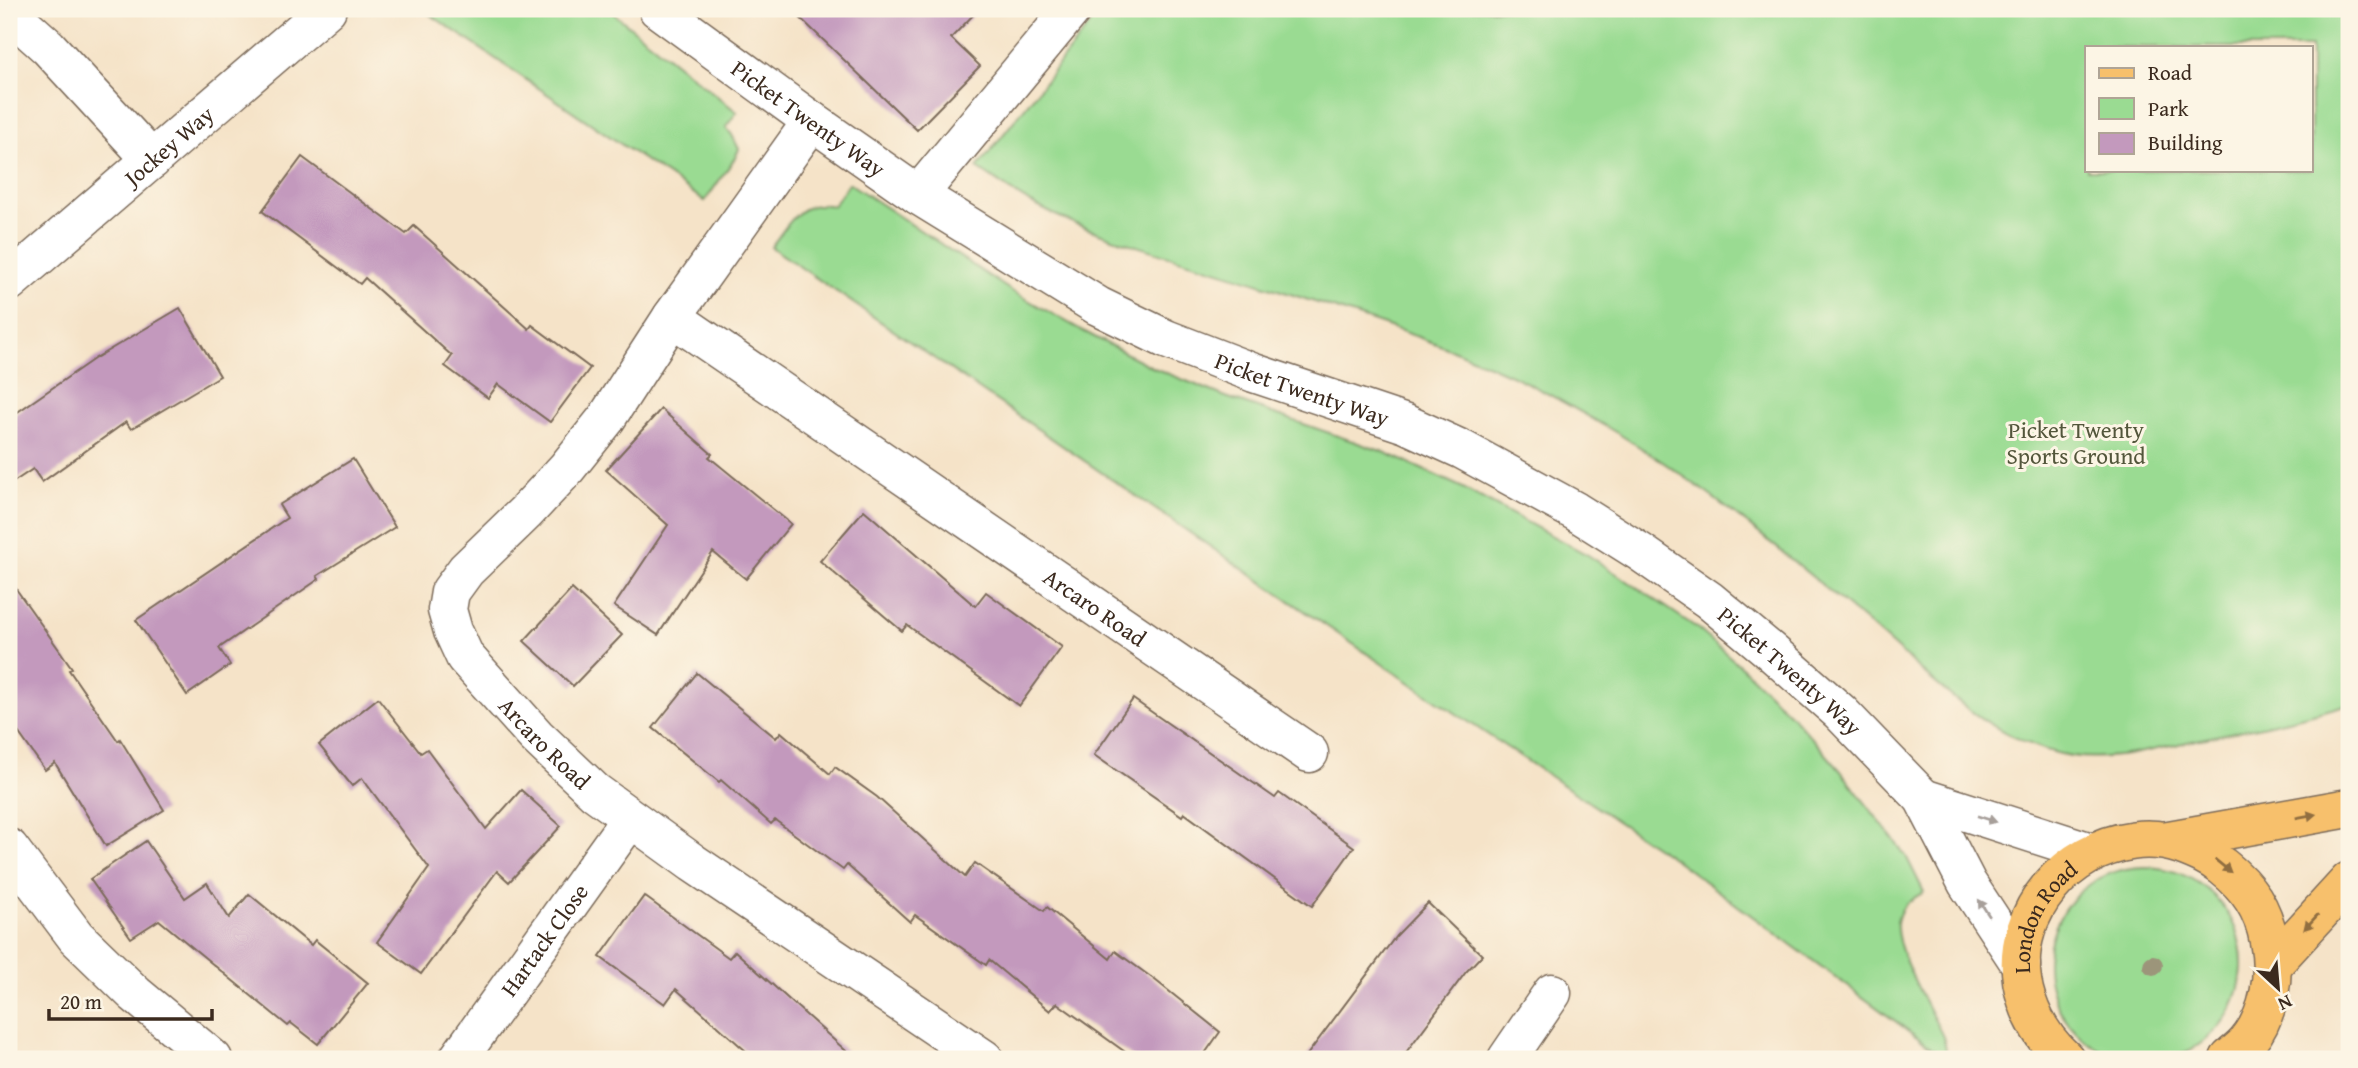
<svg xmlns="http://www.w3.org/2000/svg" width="2358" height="1068" font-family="'Gentium Book Plus',serif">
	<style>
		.green { fill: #9adb92; stroke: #6a8258; stroke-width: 2; fill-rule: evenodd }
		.building { fill: #c399bd }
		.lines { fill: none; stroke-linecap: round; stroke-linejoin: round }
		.minor-casing { stroke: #7c6b5a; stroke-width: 41 }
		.major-casing { stroke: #7c6b5a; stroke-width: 41 }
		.minor { stroke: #fff; stroke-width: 38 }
		.major { stroke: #f7c06c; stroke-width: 38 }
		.tree { fill: #9c957a }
		.oneway { fill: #906e41 }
		.oneway2 { fill: #a79f9a }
		.labels { text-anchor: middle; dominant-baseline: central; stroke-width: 6; stroke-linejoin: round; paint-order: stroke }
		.street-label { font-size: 23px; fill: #3b2a1e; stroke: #fcf5e5 }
		.park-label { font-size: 23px; fill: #53563b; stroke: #fcf5e5 }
	</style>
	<rect width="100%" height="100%" fill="#fcf5e5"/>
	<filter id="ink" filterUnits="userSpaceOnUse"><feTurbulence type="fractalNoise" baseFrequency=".0143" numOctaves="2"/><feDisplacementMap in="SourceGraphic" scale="14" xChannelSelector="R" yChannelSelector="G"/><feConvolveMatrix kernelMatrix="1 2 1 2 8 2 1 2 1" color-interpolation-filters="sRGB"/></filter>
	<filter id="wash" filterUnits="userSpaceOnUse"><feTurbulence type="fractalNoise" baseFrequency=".00686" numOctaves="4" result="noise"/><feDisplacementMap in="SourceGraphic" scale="28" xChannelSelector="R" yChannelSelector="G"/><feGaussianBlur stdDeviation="1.57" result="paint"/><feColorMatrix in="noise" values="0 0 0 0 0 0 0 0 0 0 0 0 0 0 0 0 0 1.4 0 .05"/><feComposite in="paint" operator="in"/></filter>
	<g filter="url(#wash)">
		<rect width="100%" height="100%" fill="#f5e3c8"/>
		<!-- green -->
		<g class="green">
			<path d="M428,9h180l129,103 -11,15 6,8 7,14 -4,9 -30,43 -280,-190z"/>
			<path d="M1102,9h1247v695c-47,14 -95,24 -143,34 -49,10 -103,29 -153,14 -79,-23 -127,-80 -188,-131 -83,-70 -166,-141 -260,-195 -33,-19 -68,-40 -103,-55 -79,-36 -165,-61 -248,-89 -73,-24 -150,-41 -219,-77 -20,-10 -39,-25 -58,-37zM2087,47h224v123h-224z"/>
			<path d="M849,183l161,107 75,42 69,36 72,29 158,55 77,35 127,68 53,35 56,38 48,42 51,50 44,50 66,86 18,36c-12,7 -22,12 -26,26 -9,25 34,94 45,119 3,7 3,14 4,22l-270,-198 -283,-189 -623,-425c18,-23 28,-48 62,-41z"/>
			<circle cx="2145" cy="964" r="97"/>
		</g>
		<g id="blocks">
			<!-- building -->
			<g class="building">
				<path d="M791,9h188l-28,29 29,28 -63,64z"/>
				<path d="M302,157l104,77 8,-8 115,103 3,-4 58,43 -40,54 -52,-38 -10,14 -43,-32 7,-10 -87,-78 -5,6 -98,-73z"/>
				<path d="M180,308l40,68 -89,53 -5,-7 -84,60 -9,-13 -24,16v-67l85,-59z"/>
				<path d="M661,409l51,45 -3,3 82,67 -45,55 -33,-27 -55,83 -44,-29 54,-81 -62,-55z"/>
				<path d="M353,459l42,68 -78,49 2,3 -100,69 11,17 -43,30 -51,-75 151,-102 -8,-13z"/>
				<path d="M864,510l111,96 11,-14 76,55 -43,59 -112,-81 -5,6 -82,-70z"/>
				<path d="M9,579l63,89 -3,2 49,71 2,-2 44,71 -58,36 -51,-83 -10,7 -36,-51z"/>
				<path d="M572,589l50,46 -49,51 -49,-45z"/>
				<path d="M697,673l79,65 5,-6 49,42 5,-7 42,30 88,80 10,-14 69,48 3,-4 63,52 5,-8 40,29 65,52 -19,27h-66l-78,-56 -7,8 -61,-51 -3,5 -71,-50 -5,7 -63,-57 -4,5 -68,-50 -4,4 -50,-44 -2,2 -66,-54z"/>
				<path d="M378,698l43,55 6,-4 59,80 35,-39 40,36 -52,56 -12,-11 -76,103 -44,-32 52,-74 -67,-90 -10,8 -33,-41z"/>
				<path d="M1133,699l142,99 4,-5 75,54 -42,59 -128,-93 -2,3 -88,-61z"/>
				<path d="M146,841l39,57 22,-15 22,35 20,-24 62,51 4,-5 53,43 -50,61 -27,-21 -3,3 -129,-106 -28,18 -41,-59z"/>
				<path d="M644,896l85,62 6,-7 120,108h-100l-79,-70 -11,15 -65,-47z"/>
				<path d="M1428,903l54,52 -16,17 -65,87h-97l92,-123z"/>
			</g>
		</g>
	</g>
	<g filter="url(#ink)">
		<use href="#blocks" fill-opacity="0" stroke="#7c6b5a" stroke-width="2"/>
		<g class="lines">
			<!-- minor casing -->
			<g class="minor-casing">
				<g id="minor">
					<path id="s1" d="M658,9l154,112 106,74 180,111 68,33 88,34 152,51 57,26 112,61 65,41 69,48 59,49 72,63 83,86 44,85 54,82"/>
					<path d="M9,12l39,35 104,113"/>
					<path id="s2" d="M812,121l-140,196 -66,102 -40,50 -40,43 -60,58 -16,22 -3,18 6,21 12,26 71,79 59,56 98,71 291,196"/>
					<path d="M918,195l154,-186"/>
					<path id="s3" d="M9,282l318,-273"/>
					<path id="s4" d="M672,317l637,436"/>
					<path d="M1923,798l168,54"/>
					<path d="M9,848l67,89 59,57 78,65"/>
					<path id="s5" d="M458,1059l172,-240"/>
					<path d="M1507,1059l45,-66"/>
				</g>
			</g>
			<!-- major casing -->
			<g class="major-casing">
				<g id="major">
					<path d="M2169,840l180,-32"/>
					<path d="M2274,963l75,-82"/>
					<path id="s6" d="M2065,1059c-35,-32 -54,-82 -39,-129 20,-63 91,-106 155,-85 16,6 28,11 42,22 25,20 40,41 46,74 7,32 1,73 -21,100 -5,7 -13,12 -19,18"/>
				</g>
			</g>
			<!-- minor -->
			<use href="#minor" class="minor"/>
			<!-- major -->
			<use href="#major" class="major"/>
		</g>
		<!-- trees -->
		<circle class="tree" cx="2153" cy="965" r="10"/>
		<!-- one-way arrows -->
		<defs><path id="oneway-solid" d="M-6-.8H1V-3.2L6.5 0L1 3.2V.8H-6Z" transform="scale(1.75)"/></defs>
		<g class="oneway">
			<use href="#oneway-solid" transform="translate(2306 816) rotate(-10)"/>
			<use href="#oneway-solid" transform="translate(2223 866) rotate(39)"/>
			<use href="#oneway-solid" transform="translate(2311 922) rotate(133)"/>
		</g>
		<g class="oneway2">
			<use href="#oneway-solid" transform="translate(1987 819) rotate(18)"/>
			<use href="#oneway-solid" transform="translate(1984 908) rotate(-123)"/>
		</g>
	</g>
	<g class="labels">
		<!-- street labels -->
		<g class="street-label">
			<text stroke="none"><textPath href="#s1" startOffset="186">Picket Twenty Way</textPath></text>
			<text stroke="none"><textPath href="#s3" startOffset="210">Jockey Way</textPath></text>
			<text stroke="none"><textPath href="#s1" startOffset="752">Picket Twenty Way</textPath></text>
			<text stroke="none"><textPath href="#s4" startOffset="513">Arcaro Road</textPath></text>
			<text stroke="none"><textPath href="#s1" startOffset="1320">Picket Twenty Way</textPath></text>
			<text stroke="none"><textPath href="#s2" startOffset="782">Arcaro Road</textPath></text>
			<text stroke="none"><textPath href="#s6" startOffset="161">London Road</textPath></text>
			<text stroke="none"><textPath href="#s5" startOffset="147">Hartack Close</textPath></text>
		</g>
		<!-- park labels -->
		<g class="park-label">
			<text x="2076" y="429">Picket Twenty<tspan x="2076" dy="26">Sports Ground</tspan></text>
		</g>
	</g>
	<!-- margin -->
	<rect width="2358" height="1068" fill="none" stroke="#fcf5e5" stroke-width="35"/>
	<!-- legend -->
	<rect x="2085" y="46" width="228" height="126" fill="#fcf5e5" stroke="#afa495" stroke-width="2"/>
	<rect x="2099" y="68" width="35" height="10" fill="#f7c06c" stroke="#afa495" stroke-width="2"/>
	<text x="2148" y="80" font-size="21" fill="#3b2a1e">Road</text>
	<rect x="2099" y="98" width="35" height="21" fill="#9adb92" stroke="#afa495" stroke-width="2"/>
	<text x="2148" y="116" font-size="21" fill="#3b2a1e">Park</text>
	<rect x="2099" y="133" width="35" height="21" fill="#c399bd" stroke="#afa495" stroke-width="2"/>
	<text x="2148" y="150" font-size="21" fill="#3b2a1e">Building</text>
	<!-- north arrow -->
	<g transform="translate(2278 988) rotate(154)" stroke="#fcf5e5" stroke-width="5" paint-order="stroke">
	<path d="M0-5L12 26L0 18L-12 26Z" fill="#3b2a1e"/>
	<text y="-10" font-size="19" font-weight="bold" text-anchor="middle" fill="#3b2a1e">N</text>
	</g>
	<!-- scale -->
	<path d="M49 1009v10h163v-10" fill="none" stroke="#3b2a1e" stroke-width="3.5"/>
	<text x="60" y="1009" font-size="21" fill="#3b2a1e" stroke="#fcf5e5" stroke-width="5" paint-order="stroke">20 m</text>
</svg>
